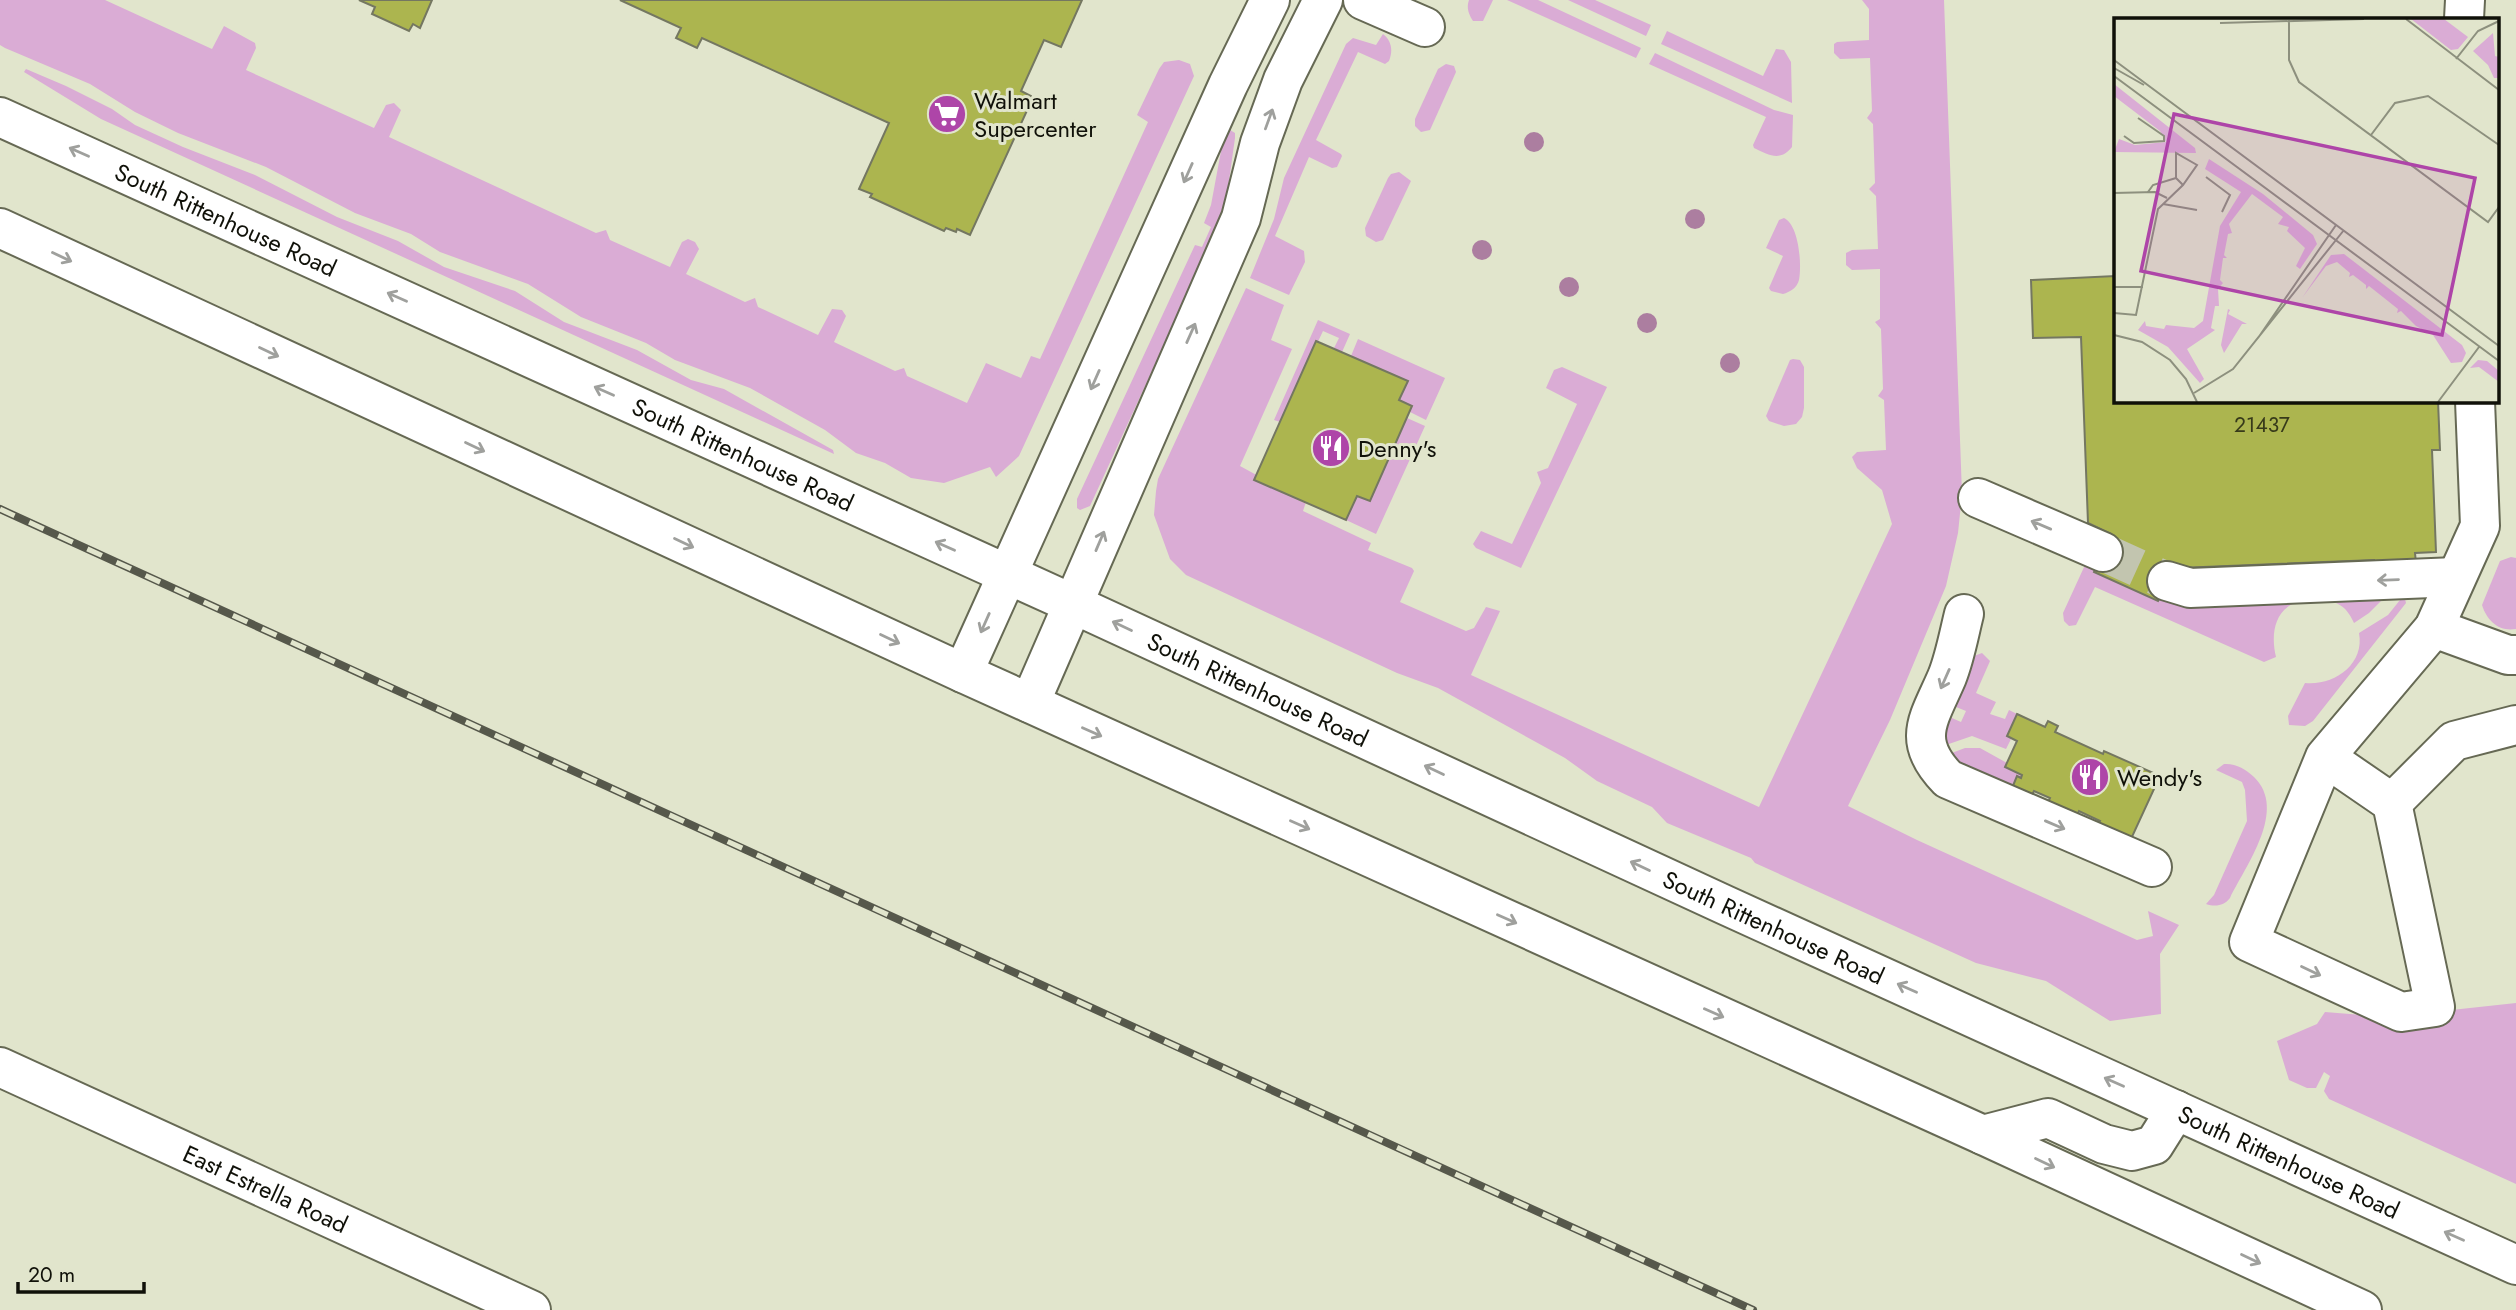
<svg xmlns="http://www.w3.org/2000/svg" width="2516" height="1310" font-family="Jost,sans-serif">
	<style>
		.green { fill: #daacd5 }
		.building { fill: #acb54f; stroke: #747761; stroke-width: 2 }
		.lines { fill: none; stroke-linecap: round; stroke-linejoin: round }
		.minor-tunnel { stroke: #c2c5af; stroke-width: 38; stroke-dasharray: 38 19; stroke-linecap: butt }
		.minor-casing { stroke: #666954; stroke-width: 42 }
		.major-casing { stroke: #666954; stroke-width: 42 }
		.minor { stroke: #fff; stroke-width: 38 }
		.major { stroke: #fff; stroke-width: 38 }
		.rail-casing { stroke: #56584b; stroke-width: 8 }
		.rail { stroke: #e1e5cc; stroke-width: 5; stroke-dasharray: 16; stroke-linecap: butt }
		.tree { fill: #ac7ea0 }
		.oneway { stroke: #9fa09d }
		.labels { text-anchor: middle; dominant-baseline: central; stroke-width: 6; stroke-linejoin: round; paint-order: stroke }
		.number-label { font-size: 21px; fill: #373a1a }
		.poi-label { font-size: 24px; fill: #101109; stroke: #e1e5cc; text-anchor: start }
		.street-label { font-size: 24px; fill: #101109; stroke: #e1e5cc }
		.inset-road { fill: none; stroke: #8d907e; stroke-width: 2 }
		.view { fill: #ae45a8; fill-opacity: 0.15; stroke: #ae45a8; stroke-width: 3.5 }
		.inset-edge { fill: none; stroke: #101109; stroke-width: 3.5 }
	</style>
	<rect width="100%" height="100%" fill="#e1e5cc"/>
	<!-- green -->
	<g class="green">
		<path d="M0,0h105l107,49 12,-23 31,17 1,5 -10,22 128,58 12,-23 8,-2 7,7 -12,27 207,96 10,-3 4,10 60,27 12,-25 6,-3 7,3 4,7 -13,25 59,28 10,-4 3,9 60,28 14,-26 10,1 4,6 -12,26 61,29 9,-3 3,8 60,27 19,-40 35,15 10,-22 9,3 108,-237 -11,-7 22,-46 5,-7 15,-2 11,4 4,12 -175,380 -23,21 -6,-10 -46,16 -33,-5 -26,-15 -29,-10 -31,-23 -75,-42 -75,-28 -29,-17 -65,-26 -53,-33 -88,-32 -29,-18 -56,-21 -89,-46 -88,-34 -43,-21 -45,-28 -85,-36 -5,-3z"/>
		<path d="M1469,0h24l-10,21h-10c-4,-6 -7,-13 -4,-21z"/>
		<path d="M1507,0h31l103,48 -5,10z"/>
		<path d="M1568,0h27l56,25 -5,11z"/>
		<path d="M1862,0h82l18,494 -4,39 -12,53 -56,134 -42,86 69,34 220,100 16,-4 -5,-25 31,14 -19,29 1,60 -51,7 -64,-40 -70,-18 -221,-100 -4,-5 -84,-35 -15,-16 -55,-26 -32,-23 -127,-70 -41,-15 -211,-98 -16,-16 -16,-44 2,-24 2,-12 88,-191 38,17 -13,35 21,9 -52,117 66,36 -3,9 68,32 -3,7 44,18 2,3 -14,31 66,29 8,-3 12,-21 14,4 -29,64 288,132 133,-283 -10,-34 -25,-22 -5,-11 5,-5 29,-2 -2,-50 -6,-4 5,-7 -2,-60 -6,-7 5,-3v-50l-28,1 -6,-5v-12l6,-3 26,-1 -2,-53 -7,-7 6,-6 -2,-59 -6,-6 5,-7 -2,-53 -30,1 -6,-6v-9l3,-2 32,-2v-31z"/>
		<path d="M1667,31l96,45 13,-27 8,1 7,12 1,41 -131,-59z"/>
		<path d="M1383,34c9,7 10,17 6,27l-4,3 -27,-12 -42,88 25,14 1,2 -5,11 -5,1 -23,-11 -34,79 29,15 1,11 -16,33 -39,-17 24,-59 10,-41 62,-134 7,-6 23,7z"/>
		<path d="M1655,53l119,57 19,5 -1,32c-12,15 -23,8 -38,1l-1,-3 13,-28 -117,-53z"/>
		<path d="M1446,64l8,2 2,6 -26,58 -9,2 -6,-6v-7l23,-50z"/>
		<path d="M26,69l40,17 46,23 23,16 48,22 72,28 82,42 61,24 46,26 71,24 49,31 73,28 54,30 33,9 109,61 1,4 -733,-335 -77,-47z"/>
		<path d="M1230,130l5,3v5l-10,71 -6,16 -129,281 -10,4 -3,-2v-9l118,-254 7,2 9,-20 -7,-4 7,-18 13,-70z"/>
		<path d="M1399,172l12,9 -28,59 -7,2 -10,-6 -1,-8 23,-50 3,-4z"/>
		<path d="M1784,218c15,7 18,46 15,62 -2,8 -9,12 -16,14l-12,-3 -2,-3 14,-32 -17,-8 13,-28z"/>
		<path d="M1318,320l32,14 -8,18 -8,-4 5,-10 -16,-7 -43,91 -6,-2z"/>
		<path d="M1358,339l87,39 -19,42 -16,-8 2,-6 -13,-6 8,-19 -56,-25z"/>
		<path d="M1793,359l7,1 4,7v41l-2,9 -6,7 -12,2 -15,-5 -3,-5 24,-56z"/>
		<path d="M1562,367l45,20 -86,181 -45,-20 -3,-4 8,-13 31,13 29,-61 -4,-11 11,-4 29,-64 -31,-16 8,-18z"/>
		<path d="M1407,418l18,8 -49,108 -30,-14 11,-24 13,5z"/>
		<path d="M2511,557l5,1v71c-17,3 -29,-8 -34,-24l18,-44z"/>
		<path d="M2085,565l12,1 -3,6 64,29 2,-4 228,-3 -19,19 -15,10c-9,-20 -20,-23 -39,-22 -5,0 -12,-1 -17,1 -25,7 -27,35 -22,55l-12,5 -169,-75 -19,38 -7,1 -5,-5 -1,-8z"/>
		<path d="M2404,595l2,8 -93,118 -8,5 -16,-1 -1,-9 17,-33c28,3 60,-18 54,-50l29,-18z"/>
		<path d="M1982,653l8,8 -14,32 20,9 -6,12 15,5 4,-9 8,4 -10,22 4,3 -5,10 -34,-13 -29,10 2,-31 16,7 5,-11 -15,-6 23,-49z"/>
		<path d="M1965,748h15l27,15 -1,4 16,8 -1,3 -4,-1 -7,14 -54,-27 -7,-10z"/>
		<path d="M2224,764c11,-1 22,5 30,13 34,33 -8,88 -24,121 -6,8 -15,9 -24,6l8,-9 33,-74 -2,-31 -3,-8 -26,-12z"/>
		<path d="M2516,1003v181l-187,-85 -5,-8 6,-15 -6,-4 -8,16h-9l-18,-8 -12,-39 40,-17 8,-12 62,5z"/>
	</g>
	<!-- building -->
	<g class="building">
		<path d="M359,0h73l-12,28 -7,-4 -4,7 -37,-17 3,-7z"/>
		<path d="M620,0h462l-21,47 -17,-7 -23,51 10,5 -1,8 -60,131 -13,-6 -1,3 -10,-4 -2,3 -74,-34 2,-3 -13,-5 30,-66 -187,-85 -5,10 -21,-10 5,-10z"/>
		<path d="M2115,276v125h323l2,49h-8l4,102 -21,1 1,10 -42,2v-5l-195,8 -5,-3 -16,36 -64,-29 17,-38 -23,-11 -7,-186 -48,1 -2,-58z"/>
		<path d="M1316,341l92,40 -9,19 13,6 -42,95 -13,-5 -11,24 -92,-40z"/>
		<path d="M2017,714l28,13 3,-6 10,5 -3,6 48,22 1,-3 56,25 -29,63 -33,-15 2,-3 -21,-10 -5,11 -29,-13 5,-11 -16,-7 -6,11 -18,-9 7,-17 4,2 1,-3 -17,-8 12,-26 -10,-5z"/>
	</g>
	<g class="lines">
		<!-- minor-tunnel -->
		<path class="minor-tunnel" d="M2103,552l64,29"/>
		<!-- minor casing -->
		<g class="minor-casing">
			<g id="minor">
				<path d="M1363,0l62,27"/>
				<path d="M2464,19l1,-19"/>
				<path d="M1978,498l125,54"/>
				<path d="M2167,581l23,7 266,-11"/>
				<path d="M1964,614c-5,20 -9,43 -17,63 -18,42 -37,63 1,102l204,88"/>
				<path d="M2434,628l74,27h8"/>
				<path d="M963,673l265,-588 42,-85"/>
				<path d="M1030,703l211,-485 19,-75 23,-63 40,-80"/>
				<path d="M2325,757l67,46 43,204 -34,5 -152,-70 76,-185 109,-129 46,-102 -5,-125"/>
				<path d="M2392,803l62,-62 62,-16"/>
				<path id="s1" d="M0,1067l531,243"/>
			</g>
		</g>
		<!-- major casing -->
		<g class="major-casing">
			<g id="major">
				<path id="s2" d="M0,117l1073,487 652,301 791,360"/>
				<path d="M0,228l963,445 1020,462 379,175"/>
				<path d="M1983,1135l65,-17 56,26 28,7 22,-6 22,-35"/>
			</g>
		</g>
		<!-- minor -->
		<use href="#minor" class="minor"/>
		<!-- major -->
		<use href="#major" class="major"/>
		<!-- rail casing -->
		<g class="rail-casing">
			<path id="rail" d="M0,509l1753,801"/>
		</g>
		<!-- rail -->
		<use href="#rail" class="rail"/>
	</g>
	<!-- trees -->
	<g class="tree">
		<circle cx="1534" cy="142" r="10"/>
		<circle cx="1695" cy="219" r="10"/>
		<circle cx="1482" cy="250" r="10"/>
		<circle cx="1569" cy="287" r="10"/>
		<circle cx="1647" cy="323" r="10"/>
		<circle cx="1730" cy="363" r="10"/>
	</g>
	<!-- one-way arrows -->
	<defs><path id="oneway-shaft" d="M-6 0H5M1.5-3L5.5 0L1.5 3" fill="none" stroke-width="1.6" stroke-linecap="round" stroke-linejoin="round" transform="scale(1.75)"/></defs>
	<g class="oneway">
		<use href="#oneway-shaft" transform="translate(1269 119) rotate(-70)"/>
		<use href="#oneway-shaft" transform="translate(79 152) rotate(-156)"/>
		<use href="#oneway-shaft" transform="translate(1188 173) rotate(114)"/>
		<use href="#oneway-shaft" transform="translate(62 257) rotate(25)"/>
		<use href="#oneway-shaft" transform="translate(397 297) rotate(-156)"/>
		<use href="#oneway-shaft" transform="translate(1191 333) rotate(-66)"/>
		<use href="#oneway-shaft" transform="translate(269 352) rotate(25)"/>
		<use href="#oneway-shaft" transform="translate(1095 380) rotate(114)"/>
		<use href="#oneway-shaft" transform="translate(604 391) rotate(-156)"/>
		<use href="#oneway-shaft" transform="translate(475 447) rotate(25)"/>
		<use href="#oneway-shaft" transform="translate(2041 525) rotate(-157)"/>
		<use href="#oneway-shaft" transform="translate(1100 541) rotate(-67)"/>
		<use href="#oneway-shaft" transform="translate(684 543) rotate(25)"/>
		<use href="#oneway-shaft" transform="translate(945 546) rotate(-156)"/>
		<use href="#oneway-shaft" transform="translate(2388 580) rotate(178)"/>
		<use href="#oneway-shaft" transform="translate(985 623) rotate(114)"/>
		<use href="#oneway-shaft" transform="translate(1122 626) rotate(-155)"/>
		<use href="#oneway-shaft" transform="translate(890 639) rotate(25)"/>
		<use href="#oneway-shaft" transform="translate(1945 679) rotate(114)"/>
		<use href="#oneway-shaft" transform="translate(1092 732) rotate(24)"/>
		<use href="#oneway-shaft" transform="translate(1434 770) rotate(-155)"/>
		<use href="#oneway-shaft" transform="translate(1300 825) rotate(24)"/>
		<use href="#oneway-shaft" transform="translate(2055 825) rotate(23)"/>
		<use href="#oneway-shaft" transform="translate(1640 866) rotate(-155)"/>
		<use href="#oneway-shaft" transform="translate(1507 919) rotate(24)"/>
		<use href="#oneway-shaft" transform="translate(2311 971) rotate(25)"/>
		<use href="#oneway-shaft" transform="translate(1907 988) rotate(-156)"/>
		<use href="#oneway-shaft" transform="translate(1714 1013) rotate(24)"/>
		<use href="#oneway-shaft" transform="translate(2114 1082) rotate(-156)"/>
		<use href="#oneway-shaft" transform="translate(2045 1163) rotate(25)"/>
		<use href="#oneway-shaft" transform="translate(2454 1236) rotate(-156)"/>
		<use href="#oneway-shaft" transform="translate(2251 1259) rotate(25)"/>
	</g>
	<!-- icons -->
	<defs>
		<g id="supermarket-disc" transform="scale(2.0125)"><circle r="9.5" fill="#ae45a8" stroke="#e1e5cc"/><path d="M-6-5.5h2.5l.6 2H6L4.5 2H-2.5L-4.4-4H-6ZM-1.5 3.2a1.3 1.3 0 1 0 .1 0ZM3 3.2a1.3 1.3 0 1 0 .1 0Z" fill="#fff"/></g>
		<g id="restaurant-disc" transform="scale(2.0125)"><circle r="9.5" fill="#ae45a8" stroke="#e1e5cc"/><path d="M-5-6h1v4h1v-4h1v4h1v-4h1v5L-1.5 .5V6h-2V.5L-5-1ZM5-6V6H3V1.5H1.5Q1.5-4 5-6Z" fill="#fff"/></g>
	</defs>
	<g fill-rule="evenodd">
		<use href="#supermarket-disc" x="947" y="114"/>
		<use href="#restaurant-disc" x="1331" y="448"/>
		<use href="#restaurant-disc" x="2090" y="777"/>
	</g>
	<g class="labels">
		<!-- number labels -->
		<g class="number-label">
			<text x="2262" y="425">21437</text>
		</g>
		<!-- poi labels -->
		<g class="poi-label">
			<text x="974" y="100">Walmart<tspan x="974" dy="28">Supercenter</tspan></text>
			<text x="1358" y="448">Denny's</text>
			<text x="2117" y="777">Wendy's</text>
		</g>
		<!-- street labels -->
		<g class="street-label">
			<text stroke="none"><textPath href="#s2" startOffset="248">South Rittenhouse Road</textPath></text>
			<text stroke="none"><textPath href="#s2" startOffset="816">South Rittenhouse Road</textPath></text>
			<text stroke="none"><textPath href="#s2" startOffset="1382">South Rittenhouse Road</textPath></text>
			<text stroke="none"><textPath href="#s2" startOffset="1950">South Rittenhouse Road</textPath></text>
			<text stroke="none"><textPath href="#s2" startOffset="2516">South Rittenhouse Road</textPath></text>
			<text stroke="none"><textPath href="#s1" startOffset="292">East Estrella Road</textPath></text>
		</g>
	</g>
	<!-- overview -->
	<g transform="translate(2114 18)">
		<rect width="385" height="385" fill="#e1e5cc"/>
		<path d="M0,66l81,64 1,5 -82,-1 5,-13 16,6 31,-3 -6,-11 -46,-35zM95,141l54,35 50,41 4,9 -17,25 -4,-3 9,-18 -18,-17 2,-4 -11,-3 5,-7 -31,-23 -23,30 3,9 -4,1 -4,21 3,3h-4l-3,22 3,3 -5,6 1,17h-4l-4,22 4,2 -28,19 17,30 -4,4 -32,-36 -30,-17 7,-9 1,5 18,3 2,-4 28,3 9,-7 17,-95 21,-34 -36,-23zM230,236l118,91 4,8 -4,9 -11,1 -18,-28 -17,-9 -15,-15 -4,2 1,-4 -29,-23 -3,3v-4l-13,-10 -4,2 1,-4 -13,-11 -11,4 -24,32 29,-43zM114,291l2,1 -2,4 19,10h-5l-18,29 -3,-8zM364,342l9,1 12,10v11l-20,-15 -9,1z" fill="#daacd5"/>
		<path d="M297,1h33l24,18 -10,12 -7,1zM379,15l2,23 4,1v21h-5l-6,-13 -15,-14z" fill="#daacd5"/>
		<path class="inset-road" d="M292,1l93,71M175,2v40l10,22 189,140 11,-15M106,5l144,-4M342,41l22,-28 21,-10M0,42l385,286M0,50l30,17M0,58l385,285M257,117l24,-32 33,-7 71,49M10,118l10,7 30,-2v-5l-26,-18M92,159l24,18 -8,17M34,174l5,-7 23,-7M0,175l41,-1 12,6M49,186l34,6M0,269h29M0,295l22,2 22,-106 25,-24 14,-20 -21,-12v25l7,7M0,317l28,7 28,18 16,19 11,23M144,320l78,-113M80,375l39,-24 111,-139M324,384l41,-55"/>
		<path class="view" d="M60,96l301,64 -33,157 -301,-64z"/>
		<rect width="385" height="385" class="inset-edge"/>
	</g>
	<!-- scale -->
	<path d="M18 1282v10h126v-10" fill="none" stroke="#101109" stroke-width="3.5"/>
	<text x="28" y="1282" font-size="21" fill="#101109" stroke="#e1e5cc" stroke-width="5" paint-order="stroke">20 m</text>
</svg>
